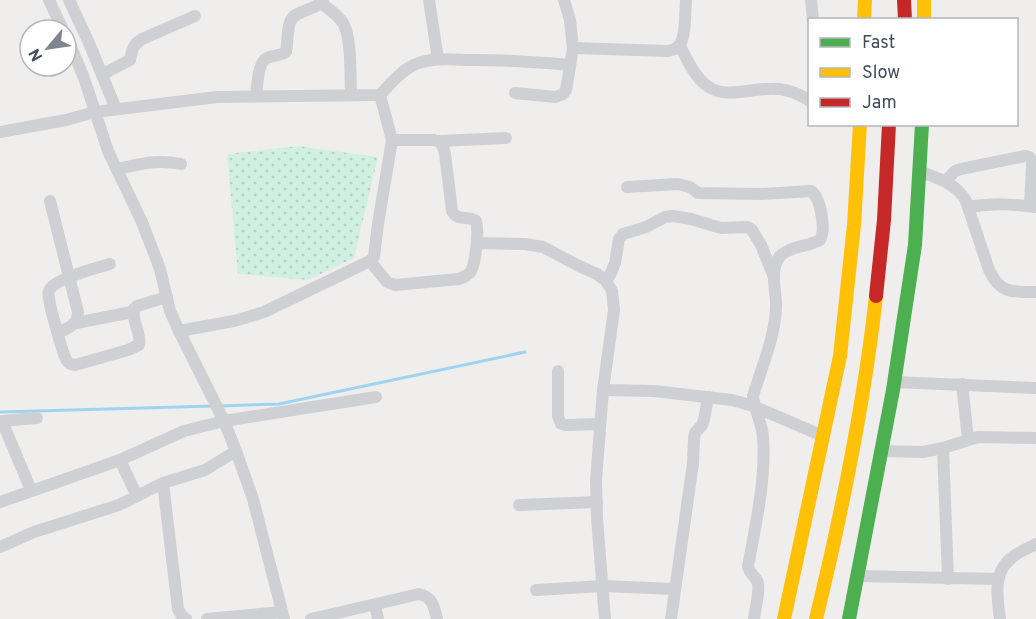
<svg xmlns="http://www.w3.org/2000/svg" width="1036" height="619" font-family="Overpass,sans-serif">
	<style>
		.park { fill: url(#park-dots) }
		.lines { fill: none; stroke-linecap: round; stroke-linejoin: round }
		.stream { stroke: #a0d3f2; stroke-width: 3 }
		.street { stroke: #ced0d4; stroke-width: 12 }
		.fast { stroke: #4caf50; stroke-width: 14 }
		.slow { stroke: #ffc107; stroke-width: 14 }
		.jam { stroke: #c62828; stroke-width: 14 }
	</style>
	<defs>
		<pattern id="park-dots" width="8" height="8" patternUnits="userSpaceOnUse" patternTransform="scale(1.5)"><rect width="8" height="8" fill="#d0f0e1"/><path d="M2 2h.1M6 6h.1" fill="none" stroke="#b4cfc3" stroke-width="1.8" stroke-linecap="round"/></pattern>
	</defs>
	<rect width="100%" height="100%" fill="#efeeed"/>
	<!-- park -->
	<path class="park" d="M298,146l80,11 -24,101 -46,22 -70,-6 -11,-120z"/>
	<g class="lines">
		<!-- stream -->
		<g class="stream">
			<path d="M221,406l58,-2 246,-52"/>
			<path d="M0,412l214,-6"/>
		</g>
		<!-- street -->
		<g class="street">
			<path d="M49,0l14,30"/>
			<path d="M69,0l20,43 27,66"/>
			<path d="M429,0l9,59"/>
			<path d="M564,0l6,20 3,28"/>
			<path d="M811,0l2,20"/>
			<path d="M321,3c8,6 17,12 22,20 9,15 7,54 8,72"/>
			<path d="M66,35l18,43 24,73 34,71 18,47 10,42 9,20 45,90 12,30 17,48 31,120"/>
			<path d="M680,46c7,13 14,30 26,39 19,16 50,1 73,4 11,1 22,6 31,12"/>
			<path d="M103,74l27,-14c3,-12 2,-14 12,-21l53,-23"/>
			<path d="M515,93l41,4 7,-3 3,-4 7,-42 95,3c5,-1 9,-2 12,-7 6,-8 5,-33 6,-44"/>
			<path d="M256,96c1,-9 2,-34 11,-38 6,-3 13,-2 19,-6 2,-10 1,-21 4,-30 4,-12 25,-11 33,-22"/>
			<path d="M0,132l66,-12 29,-8 122,-15 163,-2c9,-10 18,-21 30,-28 19,-11 43,-7 64,-7 32,0 64,2 96,5"/>
			<path d="M439,141l67,-3"/>
			<path d="M117,169c24,-5 40,-10 64,-5"/>
			<path d="M919,171c18,7 37,12 47,30l23,69c11,24 24,22 47,22"/>
			<path d="M946,181l9,-10 6,-2 64,-13c6,1 7,3 7,9l-2,41"/>
			<path d="M627,187l51,-3 12,3 8,6 63,1 50,-3c10,7 15,39 9,49 -12,7 -34,6 -42,19 -7,11 -3,30 -2,42 1,32 -14,65 -23,95 1,14 9,26 10,41 3,43 -7,86 -15,129 1,8 8,10 10,17 2,9 -3,26 -4,36"/>
			<path d="M50,201l28,111c0,13 -10,16 -20,21"/>
			<path d="M968,207c26,-4 42,-3 68,0"/>
			<path d="M477,243l48,1 18,3 36,19 18,8 9,7 6,10 2,19 -11,80 -7,90 1,38 8,101"/>
			<path d="M370,261l17,21 8,3 64,-6c5,-2 10,-4 12,-8 5,-10 8,-39 5,-50 -8,-6 -18,1 -24,-10l-7,-57c-2,-8 -3,-12 -11,-14h-42"/>
			<path d="M110,264c-13,4 -53,14 -60,25 -2,3 -2,6 -1,9 1,9 14,58 18,63 3,4 4,3 8,4l53,-15 11,-5c3,-12 -8,-24 -5,-36l3,-3 30,-9"/>
			<path d="M606,281l5,-8 4,-10 4,-24 4,-5 23,-7 19,-10 8,-1 18,3 30,9 26,-1 5,3 9,15 13,32"/>
			<path d="M76,323l56,-11"/>
			<path d="M179,331l55,-10 30,-9 106,-51 4,-4 4,-33 14,-84 -12,-45"/>
			<path d="M558,371v45l3,8 4,1 35,-1"/>
			<path d="M894,382l142,6"/>
			<path d="M962,384l6,55"/>
			<path d="M603,390l51,1 78,9 21,6 70,30"/>
			<path d="M0,421l37,-3"/>
			<path d="M2,421l29,69"/>
			<path d="M943,448l5,131"/>
			<path d="M882,451l41,1 20,-4 35,-11 58,1"/>
			<path d="M120,460l17,36"/>
			<path d="M163,483l15,126 5,9 3,1"/>
			<path d="M0,502l120,-42 64,-29 40,-10 152,-24"/>
			<path d="M519,505l78,-3"/>
			<path d="M0,547l34,-15 85,-27 44,-22 42,-13 31,-19"/>
			<path d="M858,576l140,3"/>
			<path d="M536,590l66,-4 72,3"/>
			<path d="M375,605l3,14"/>
			<path d="M207,619l75,-7"/>
			<path d="M311,619l108,-25c14,3 15,13 18,25"/>
			<path d="M671,619l22,-156 1,-25 1,-5 7,-8 2,-5 4,-23"/>
			<path d="M1000,619c-3,-23 -8,-48 14,-63 7,-5 15,-8 22,-12"/>
		</g>
		<!-- fast -->
		<path class="fast" d="M849,619l44,-229 22,-145 7,-121"/>
		<!-- slow -->
		<g class="slow">
			<path d="M924,0v20"/>
			<path d="M864,20l1,-20"/>
			<path d="M784,619l56,-263 14,-131 6,-101"/>
			<path d="M816,619c26,-107 48,-213 60,-323"/>
		</g>
		<!-- jam -->
		<g class="jam">
			<path d="M904,0l1,20"/>
			<path d="M876,296l8,-76 5,-96"/>
		</g>
	</g>
	<!-- legend -->
	<rect x="808" y="18" width="210" height="108" fill="#ffffff" stroke="#b4b7be" stroke-width="1.5"/>
	<rect x="820" y="38" width="30" height="9" fill="#4caf50" stroke="#b4b7be" stroke-width="1.5"/>
	<text x="862" y="48" font-size="18" fill="#434c5c">Fast</text>
	<rect x="820" y="68" width="30" height="9" fill="#ffc107" stroke="#b4b7be" stroke-width="1.5"/>
	<text x="862" y="78" font-size="18" fill="#434c5c">Slow</text>
	<rect x="820" y="98" width="30" height="9" fill="#c62828" stroke="#b4b7be" stroke-width="1.5"/>
	<text x="862" y="108" font-size="18" fill="#434c5c">Jam</text>
	<!-- north arrow -->
	<g transform="translate(48 48) rotate(241)"><circle r="28" fill="#ffffff" stroke="#b4b7be" stroke-width="1.5"/>
	<path d="M0-4.5L10 22L0 15L-10 22Z" fill="#7f858f"/>
	<text y="-9" font-size="16" font-weight="bold" text-anchor="middle" fill="#434c5c">N</text>
	</g>
</svg>
